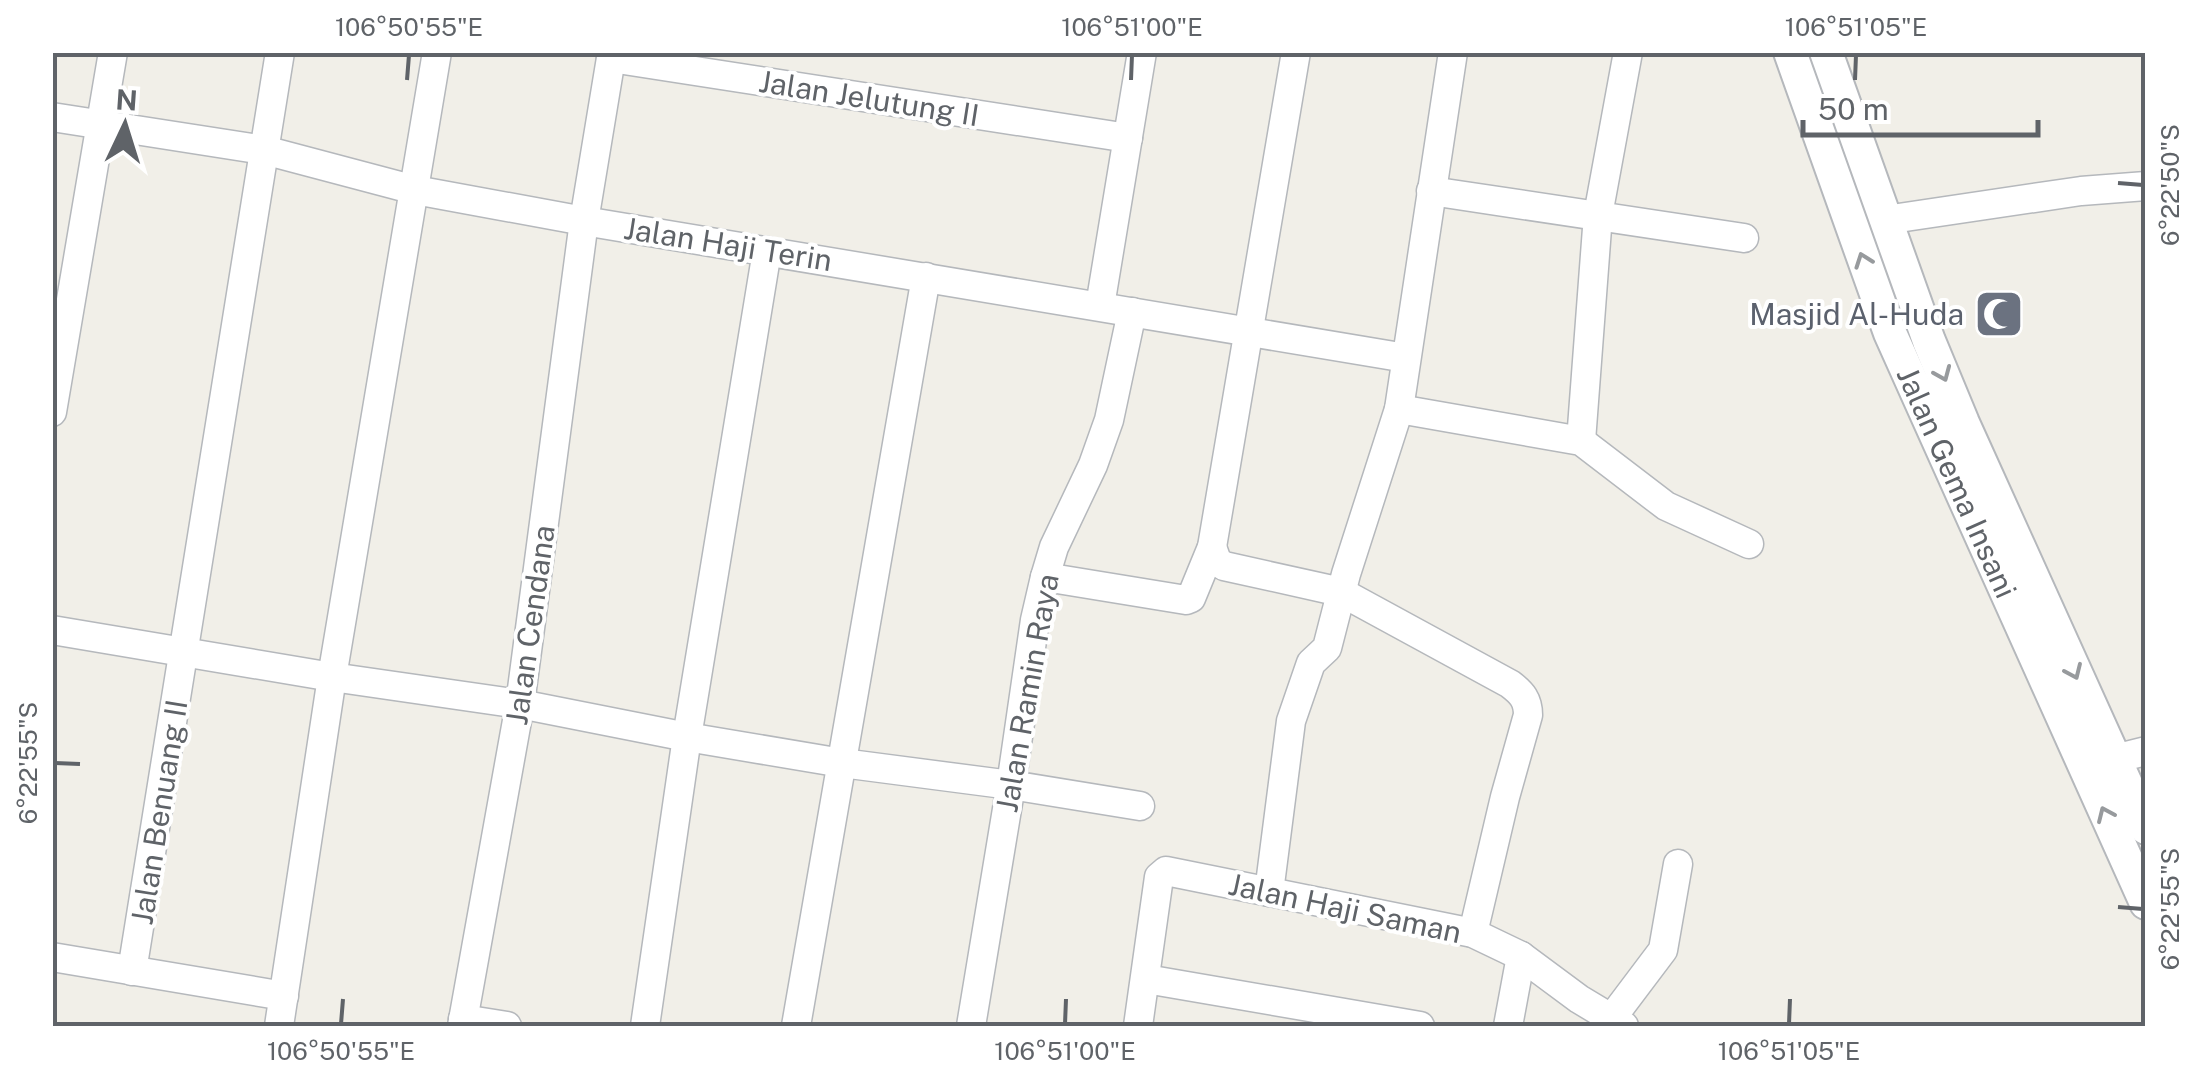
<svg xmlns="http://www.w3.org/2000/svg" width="2198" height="1079" font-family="'Public Sans',sans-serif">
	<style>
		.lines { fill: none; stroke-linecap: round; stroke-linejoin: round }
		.minor-casing { stroke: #b5b8bc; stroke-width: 31 }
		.tertiary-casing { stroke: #b5b8bc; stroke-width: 36 }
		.minor { stroke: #fff; stroke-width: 28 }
		.tertiary { stroke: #fff; stroke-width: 32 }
		.oneway { stroke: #979a9d }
		.ticks { fill: none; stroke: #5f6368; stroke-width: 4 }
		.labels { text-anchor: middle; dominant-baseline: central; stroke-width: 8; stroke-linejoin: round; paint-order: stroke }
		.street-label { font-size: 30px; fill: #5f6368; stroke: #fff }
		.worship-label { font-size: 30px; fill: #5b616d; stroke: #fff; text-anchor: end }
		.neatline { fill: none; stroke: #5f6368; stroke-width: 4 }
		.ticks-label { font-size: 25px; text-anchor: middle; fill: #5f6368 }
	</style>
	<rect width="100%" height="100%" fill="#f1efe8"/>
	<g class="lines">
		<!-- minor casing -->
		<g class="minor-casing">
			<g id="minor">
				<path d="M611,58l517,80"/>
				<path d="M52,117l212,33 151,40 169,31 822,137"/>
				<path d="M1431,191l313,47"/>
				<path d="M1885,220l196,-29 65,-5"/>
				<path d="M1100,306l42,-254"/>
				<path d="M1399,409l182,32 85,65 83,38"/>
				<path d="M52,412l61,-360"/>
				<path d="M1581,441l17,-226 30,-163"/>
				<path d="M1212,547l5,14 7,5 117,26 169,92c12,9 18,16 18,31l-23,82 -32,136"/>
				<path d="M1045,577l141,23 5,-2 21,-51 84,-495"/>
				<path d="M52,630l280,47 188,27 167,33 155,26 169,22 129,21"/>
				<path d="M2114,759l32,-8"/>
				<path d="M1269,892l22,-171 20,-58 16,-15 19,-74 53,-165 54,-357"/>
				<path d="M52,957l232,39"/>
				<path d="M132,971l148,-919"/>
				<path d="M1146,979l274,47"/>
				<path d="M463,1019l44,7"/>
				<path d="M1611,1019l52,-69 15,-86"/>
				<path d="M279,1026l53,-349 105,-625"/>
				<path d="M462,1026l58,-322 64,-483 28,-169"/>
				<path d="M645,1026l42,-289 80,-486"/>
				<path d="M796,1026l130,-749"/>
				<path d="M971,1026l40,-241 24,-165 10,-43 9,-30 39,-82 16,-45 23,-108"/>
				<path d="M1138,1026l21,-149 7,-6 307,62 48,23 58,43 45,27"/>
				<path d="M1508,1026l13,-70"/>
			</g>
		</g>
		<!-- tertiary casing -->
		<g class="tertiary-casing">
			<g id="tertiary">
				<path id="s1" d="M1790,52l100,281 256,570"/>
				<path d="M1826,52l103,289 34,82 183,405"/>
			</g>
		</g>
		<!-- minor -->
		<use href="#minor" class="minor"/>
		<!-- tertiary -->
		<use href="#tertiary" class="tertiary"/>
	</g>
	<!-- one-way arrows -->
	<defs><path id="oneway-chevron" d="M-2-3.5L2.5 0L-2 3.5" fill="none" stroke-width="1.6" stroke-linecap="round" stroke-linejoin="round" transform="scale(2.5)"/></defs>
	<g class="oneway">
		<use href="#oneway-chevron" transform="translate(1863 260) rotate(-110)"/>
		<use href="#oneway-chevron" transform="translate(1943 374) rotate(67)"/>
		<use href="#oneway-chevron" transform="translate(2074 672) rotate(66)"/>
		<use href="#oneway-chevron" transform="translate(2105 814) rotate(-114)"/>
	</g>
	<!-- ticks -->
	<path class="ticks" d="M407,80l2,-25M1131,80l1,-25M1855,80l1,-25M2118,183l25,2M55,763l25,1M2118,907l25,2M341,1024l2,-25M1065,1024l1,-25M1789,1024l1,-25"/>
	<!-- icons -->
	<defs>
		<g id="mosque-square" transform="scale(2.5)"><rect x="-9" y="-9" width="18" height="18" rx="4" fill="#6b7280" stroke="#fff"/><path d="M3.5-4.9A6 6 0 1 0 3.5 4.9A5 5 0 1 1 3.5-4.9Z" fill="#fff"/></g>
	</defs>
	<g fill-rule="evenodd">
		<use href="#mosque-square" x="1999" y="314"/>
	</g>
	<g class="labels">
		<!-- street labels -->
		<g class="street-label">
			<text transform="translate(869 98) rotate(9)">Jalan Jelutung II</text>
			<text transform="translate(728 244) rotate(9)">Jalan Haji Terin</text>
			<text stroke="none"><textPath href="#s1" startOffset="462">Jalan Gema Insani</textPath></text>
			<text transform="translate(530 625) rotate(-82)">Jalan Cendana</text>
			<text transform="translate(1027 693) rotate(-80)">Jalan Ramin Raya</text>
			<text transform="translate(159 812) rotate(-81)">Jalan Benuang II</text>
			<text transform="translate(1345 908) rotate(12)">Jalan Haji Saman</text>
		</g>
		<!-- worship labels -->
		<g class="worship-label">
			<text x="1964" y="314">Masjid Al-Huda</text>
		</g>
	</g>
	<!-- border -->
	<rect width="2198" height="1079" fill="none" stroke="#ffffff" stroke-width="110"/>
	<!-- north arrow -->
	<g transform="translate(125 125) rotate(4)" stroke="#ffffff" stroke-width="8" paint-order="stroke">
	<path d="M0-8L18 38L0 25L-18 38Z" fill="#5f6368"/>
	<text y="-15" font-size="28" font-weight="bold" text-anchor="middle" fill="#5f6368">N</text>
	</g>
	<!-- scale -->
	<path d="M1803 120v15h235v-15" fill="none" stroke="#5f6368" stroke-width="5"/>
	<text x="1818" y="120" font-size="30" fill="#5f6368" stroke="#ffffff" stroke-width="8" paint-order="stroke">50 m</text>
	<rect x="55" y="55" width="2088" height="969" class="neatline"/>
	<g class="ticks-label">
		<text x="409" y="36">106°50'55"E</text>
		<text x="1132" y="36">106°51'00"E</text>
		<text x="1856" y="36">106°51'05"E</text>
		<text transform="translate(2170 185) rotate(-90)" y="9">6°22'50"S</text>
		<text transform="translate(28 763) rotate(-90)" y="9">6°22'55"S</text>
		<text transform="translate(2170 909) rotate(-90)" y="9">6°22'55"S</text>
		<text x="341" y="1060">106°50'55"E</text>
		<text x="1065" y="1060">106°51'00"E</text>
		<text x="1789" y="1060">106°51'05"E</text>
	</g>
</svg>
